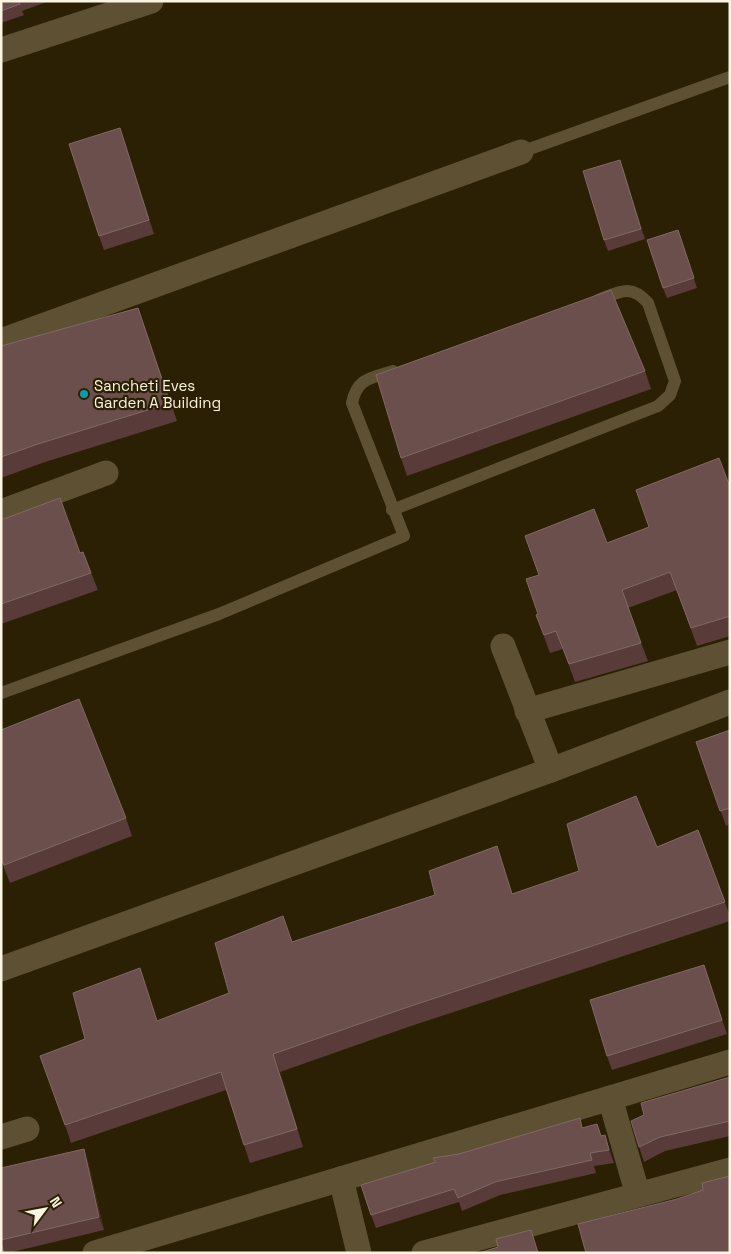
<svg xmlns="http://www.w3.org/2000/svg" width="731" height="1254" font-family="'Space Grotesk',sans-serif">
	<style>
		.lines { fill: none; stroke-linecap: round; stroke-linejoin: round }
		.service { stroke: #5e5133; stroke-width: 12 }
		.minor { stroke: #5e5133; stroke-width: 25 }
		.wall { fill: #593b3a }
		.shaded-wall { fill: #3f281c }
		.building { fill: #6b4f4c; stroke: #816964 }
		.culture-dot { fill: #0f9aa8; stroke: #2b2003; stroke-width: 2 }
		.labels { text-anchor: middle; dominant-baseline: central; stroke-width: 4.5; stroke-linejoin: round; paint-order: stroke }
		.poi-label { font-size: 15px; fill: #fbf4e3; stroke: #2b2003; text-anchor: start }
	</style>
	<rect width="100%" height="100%" fill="#2b2003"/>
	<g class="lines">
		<!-- service -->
		<g class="service">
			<path d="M521,152l209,-75"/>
			<path d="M392,510l266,-104 12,-11 5,-14 -27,-78c-17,-20 -29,-11 -50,-3"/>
			<path d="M1,693l218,-79 185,-78 -52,-133c5,-25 19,-25 41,-32"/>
		</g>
		<!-- minor -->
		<g class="minor">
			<path d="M1,50l150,-49"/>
			<path d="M1,341l520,-189"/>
			<path d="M1,512l105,-39"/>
			<path d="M503,646l48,124"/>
			<path d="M527,711l203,-59"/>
			<path d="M1,969l550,-199 179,-68"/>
			<path d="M610,1098l28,97"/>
			<path d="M1,1137l26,-8"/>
			<path d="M341,1179l18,74"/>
			<path d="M95,1253l635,-191"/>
			<path d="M424,1253l306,-83"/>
		</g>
	</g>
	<!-- wall -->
	<g class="wall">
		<path d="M1,1h48l-27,10 2,4 -23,8z"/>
		<path d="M125,142l29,92 -50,16 -5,-14z"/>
		<path d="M620,160l25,79 -37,12 -4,-11z"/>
		<path d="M678,230l19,58 -30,10 -4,-10z"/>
		<path d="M138,308l39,113 -132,41 -44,16v-132z"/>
		<path d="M645,371l6,18 -244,87 -6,-18z"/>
		<path d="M730,487v149l-33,10 -20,-56 -49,18 20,53 -73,21 -12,-33 -13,4 -14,-38 2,-1 69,-71 42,-16z"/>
		<path d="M1,520l79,33 3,-1 15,38 -97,34z"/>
		<path d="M1,730l125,88 6,18 -122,47 -9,-23z"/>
		<path d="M730,730v94l-4,2 -30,-84z"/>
		<path d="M698,830l32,86v5l-322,106 -128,45 23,75 -53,16 -6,-18 -18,-55 -155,53 -6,-18 20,-86 55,-71 17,53 72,-28 63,-51 143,-47 62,-49 15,48 145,-47z"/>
		<path d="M704,965l23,69 -115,36 -5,-14z"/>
		<path d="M730,1077v59l-65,15 -21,11 -5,-15z"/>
		<path d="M584,1128l17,8 4,-1 9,28 -20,3 2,7 -96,22 -38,16 -3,-9 -83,26 -5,-13 64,-53 -2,-4 26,-4z"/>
		<path d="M88,1162l16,68 -96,23h-7v-85z"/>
	</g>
	<!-- shaded-wall -->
	<g class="shaded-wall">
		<path d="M120,128l5,14 29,92 -5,-14z"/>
		<path d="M620,160l4,10 21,69 -4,-10z"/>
		<path d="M497,846l6,18 15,48 -6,-18z"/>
		<path d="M704,965l5,14 18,55 -5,-14z"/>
		<path d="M273,1054l7,18 23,75 -6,-18z"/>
		<path d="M605,1135l4,13 5,15 -5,-13z"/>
		<path d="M84,1149l4,13 16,68 -5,-13z"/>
		<path d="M531,1230l7,19 1,4h-1z"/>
	</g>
	<!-- building -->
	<g class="building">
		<path d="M1,1h18l1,3 -19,7z"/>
		<path d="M120,128l29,92 -50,16 -30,-92z"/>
		<path d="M620,160l21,69 -37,11 -21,-69z"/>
		<path d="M678,230l16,48 -31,10 -16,-48z"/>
		<path d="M611,290l34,81 -244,87 -25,-83z"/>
		<path d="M138,308l32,95 -132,41 -37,13v-111z"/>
		<path d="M719,458l11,29v129l-39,12 -21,-56 -48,18 19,53 -72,21 -13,-33 -12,4 -8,-20 2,-1 -12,-35 13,-4 -14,-39 69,-27 13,34 42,-16 -13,-37z"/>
		<path d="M60,498l20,55 3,-1 8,21 -90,31v-84z"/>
		<path d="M79,699l47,119 -122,47 -3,-6v-129z"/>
		<path d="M730,730v78l-10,3 -24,-69z"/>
		<path d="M636,796l21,51 41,-17 27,72 -323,107 -129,45 24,75 -53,16 -23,-73 -156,53 -25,-69 45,-17 -12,-46 67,-25 17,53 72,-28 -14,-50 68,-27 9,26 143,-47 -6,-24 68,-25 15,48 67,-23 -12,-47z"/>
		<path d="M704,965l18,55 -115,36 -17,-56z"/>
		<path d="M730,1077v44l-70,16 -21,10 -8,-26 13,-6 -3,-12z"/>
		<path d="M580,1118l2,10 15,-4 4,12 4,-1 4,15 -19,3 2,7 -97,22 -37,16 -4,-9 -83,26 -10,-30 75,-23 -3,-4 26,-4z"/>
		<path d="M84,1149l15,68 -98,23v-72z"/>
		<path d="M730,1176v77h-144l-8,-29 99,-25 26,-9 -1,-7z"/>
		<path d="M531,1230l7,23h-59l19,-6 -2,-8z"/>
		<path d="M1,1243l3,10h-3z"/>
	</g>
	<!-- markers -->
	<circle class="culture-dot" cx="84" cy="394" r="5"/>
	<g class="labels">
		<!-- poi labels -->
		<g class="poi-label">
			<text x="94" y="385">Sancheti Eves<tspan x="94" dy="17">Garden A Building</tspan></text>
		</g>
	</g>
	<!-- border -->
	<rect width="731" height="1254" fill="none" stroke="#fbf4e3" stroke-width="5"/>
	<!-- north arrow -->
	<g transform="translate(45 1209) rotate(58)" stroke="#2b2003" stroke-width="4" paint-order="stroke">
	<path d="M0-4L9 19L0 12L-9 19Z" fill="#fbf4e3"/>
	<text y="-8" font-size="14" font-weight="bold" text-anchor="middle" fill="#fbf4e3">N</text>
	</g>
</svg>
